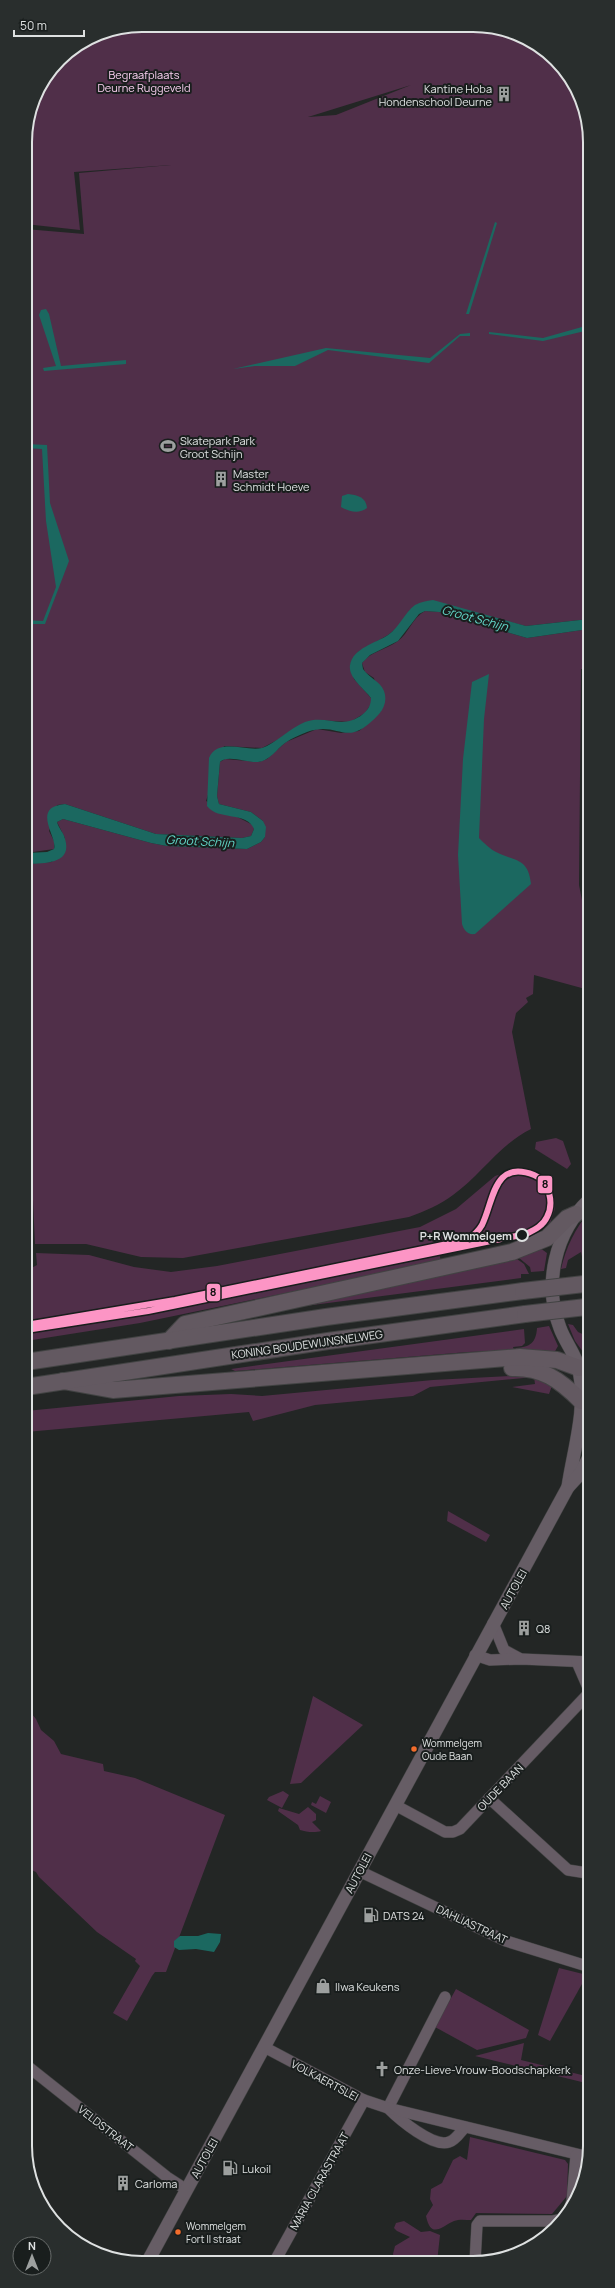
<svg xmlns="http://www.w3.org/2000/svg" width="615" height="2288" font-family="Manrope,sans-serif">
	<style>
		.green { fill: #502f49; fill-rule: evenodd }
		.water { fill: #1b6860 }
		.lines { fill: none; stroke-linecap: round; stroke-linejoin: round }
		.minor-casing { stroke: #424343; stroke-width: 12 }
		.major-casing { stroke: #424343; stroke-width: 14 }
		.highway-casing { stroke: #424343; stroke-width: 18 }
		.minor { stroke: #665c65; stroke-width: 11 }
		.major { stroke: #665d65; stroke-width: 13 }
		.highway { stroke: #635961; stroke-width: 16 }
		.highway-bridge-casing { stroke: #424343; stroke-width: 18; stroke-linecap: butt }
		.highway-bridge { stroke: #635961; stroke-width: 16 }
		.tram-1-casing { stroke: #191e1d; stroke-width: 9 }
		.tram-1 { stroke: #fc95c5; stroke-width: 6 }
		.stop-dot { fill: #191e1d; stroke: #dee1e1; stroke-width: 2 }
		.bus-dot { fill: #f36c2b; stroke: #191e1d; stroke-width: 1.5 }
		.labels { text-anchor: middle; dominant-baseline: central; stroke-width: 4; stroke-linejoin: round; paint-order: stroke }
		.bus-label { font-size: 10px; fill: #dee1e1; stroke: #191e1d; text-anchor: start }
		.park-label { font-size: 11px; fill: #fbd0f1; stroke: #191e1d }
		.poi-label { font-size: 11px; fill: #dee1e1; stroke: #191e1d; text-anchor: start }
		.stop-label { font-size: 11px; font-weight: bold; fill: #dee1e1; stroke: #191e1d; text-anchor: end }
		.street-label { font-size: 11px; fill: #dee1e1; stroke: #191e1d }
		.water-label { font-size: 12px; font-style: italic; fill: #63d9ca; stroke: #191e1d }
		.rim { fill: none; stroke: #dee1e1; stroke-width: 2 }
		.line-badge { stroke: #191e1d; stroke-width: 1.5 }
		.pale-badge-label { font-size: 11px; text-anchor: middle; font-weight: bold; fill: #111 }
	</style>
	<rect width="100%" height="100%" fill="#232625"/>
	<!-- green -->
	<g class="green">
		<path d="M142,25l354,2 35,14 30,24 28,62v492l-63,7 -98,-25 -18,9 -12,17 -10,8 -30,17 -8,13 4,14 17,19v6l-6,9 -15,9 -35,-2 -53,28 -38,-2 -18,55 47,24 1,4 -3,7 -9,2 -86,-4 -91,-30 -8,1 -8,26 5,10v8l-28,4 -1,-624 59,5 -5,-61 92,-8 -97,7 6,58 -55,-6v-89l9,-38 25,-38 39,-25zM411,85l-75,30 -28,2z"/>
		<path d="M425,611l14,1 88,26 62,-9v40h-8l-2,216 10,51v54l-55,-15 -1,19 -7,4 2,4 -12,11 -4,19 19,97c-31,15 -50,46 -78,66 -13,10 -28,16 -44,22l-226,41 -42,-1 -55,-13h-51l-5,-109 -4,-5v-266l26,-2 13,-24 -8,-16 6,-3 88,24 16,3 80,3 14,-7 4,-5 -2,-16 -12,-9 -32,-8 -2,-8 3,-34 5,-3 34,3 8,-3 19,-17 31,-13 24,4 18,-2 22,-20 -7,-33 -9,-6 -3,-9c9,-12 24,-13 36,-22 11,-8 14,-23 27,-30z"/>
		<path d="M556,1138l7,3 8,23 -4,5 -32,-20 1,-7z"/>
		<path d="M514,1170h17l19,11 5,20v8l-5,14 -11,7 -19,2 -82,17 3,12 -301,62 -114,18v-70l11,-6 -1,-12 53,2 45,12 37,5 46,-6 203,-39 36,-18 39,-33z"/>
		<path d="M589,1212v54h-5l-3,-14 -13,8 -2,8 -5,1c5,-22 14,-40 28,-57z"/>
		<path d="M540,1248l7,5 -3,18 -13,1 -1,-5 -12,-10z"/>
		<path d="M517,1259l7,5 5,10h-8v4l-247,32c81,-16 162,-35 243,-51z"/>
		<path d="M568,1324l5,1 5,7 11,5v23l-14,-19z"/>
		<path d="M549,1326l9,20 -4,7 -11,-3 -26,1 -1,-3c14,-1 20,-5 21,-20z"/>
		<path d="M524,1329l1,14 -3,3 -9,1 1,3 -46,2 -233,19 -4,-2z"/>
		<path d="M532,1375l10,2 11,6 -4,11 -37,-7 23,-3 -1,-7 -104,10 -17,9 -98,9 -62,16 -4,-9 -223,20v-21l153,-15 52,-2 31,2 171,-16z"/>
		<path d="M586,1390l3,2v55l-3,6 -2,-2 3,-40z"/>
		<path d="M448,1511l42,24 -4,7 -39,-21z"/>
		<path d="M313,1696l50,29 -62,58 -11,1z"/>
		<path d="M26,1707l10,12 5,11 13,11 7,13 42,10 1,7 31,7 90,37 -59,157h-11l-3,4 -25,45 -14,-8 27,-47 -5,-5 1,-2 -39,-27 -58,-55 -3,-5 -10,-4z"/>
		<path d="M283,1791l6,4 -7,13 -15,-8 2,-3z"/>
		<path d="M320,1796l11,6 -5,11 -15,-8 1,-3 4,2z"/>
		<path d="M308,1807l8,7v6l-4,2 9,9c-6,2 -15,1 -21,-1l-2,-5 -20,-14 1,-3 20,6z"/>
		<path d="M559,1968l28,7 -37,66 -12,-6z"/>
		<path d="M456,1989l73,41 -3,8 -49,12 -42,-23z"/>
		<path d="M524,2043l-3,17 69,17v7l-115,-28z"/>
		<path d="M470,2137l95,23 3,4 -1,32 -15,18 -76,-1 -5,7c-5,0 -12,-1 -17,1 -12,5 -23,19 -28,-5l7,-11 -3,-6 1,-10 11,-6 11,-23 7,-4 7,4z"/>
		<path d="M404,2221l17,11 9,-1 10,4 -3,27h-42l-2,-8 2,-8 15,-9 -13,-6 -3,-3 2,-5z"/>
	</g>
	<!-- water -->
	<g class="water">
		<path d="M495,222l2,1 -28,91h-3z"/>
		<path d="M46,309l3,5 12,52 65,-6v4l-82,7 -1,-3 13,-2 -17,-51 2,-5z"/>
		<path d="M589,325v5l-46,11 -54,-7v-2l54,6z"/>
		<path d="M470,333v3h-10l-31,27 -101,-13 -33,16h-40l-22,3 93,-21 104,10 30,-24z"/>
		<path d="M25,444l22,1 3,58 19,58 -24,63h-20v-4l18,1 13,-34 -10,-66 -4,-72 -17,-1z"/>
		<path d="M348,494c9,1 18,3 19,14 -8,6 -17,4 -26,-1l1,-11z"/>
		<path d="M433,600l93,26 63,-7v10l-62,9 -88,-26 -14,-1 -6,3 -21,27 -28,14 -8,8 1,6c6,9 17,12 21,22 3,8 1,16 -5,23 -34,37 -38,6 -72,18 -7,3 -15,6 -22,11 -8,6 -16,18 -27,19 -10,1 -31,-8 -38,0l-3,34 2,8 32,8 12,9 3,6 -1,10 -4,5 -14,7 -80,-3 -16,-3 -88,-24 -6,3c2,7 7,11 8,17 8,26 -23,24 -39,25v-11l21,-1 7,-3c4,-12 -24,-42 11,-45l91,30 86,4 9,-2 3,-7c-7,-18 -36,-8 -47,-23l2,-48c9,-21 37,-6 53,-10 13,-4 28,-20 43,-26 22,-8 37,9 58,-8 5,-4 8,-9 8,-16 -6,-9 -23,-20 -21,-33 3,-17 26,-22 38,-30 12,-8 16,-22 27,-30 6,-3 11,-4 18,-5z"/>
		<path d="M489,674l-5,45 -5,119c5,5 11,11 17,14 19,10 32,5 35,32l-56,50c-8,1 -11,-4 -13,-10l-4,-69 5,-96 9,-77z"/>
		<path d="M208,1933l13,1 -1,8 -6,10 -18,-3 -17,1 -5,-3v-6l6,-5h18z"/>
	</g>
	<g class="lines">
		<!-- minor casing -->
		<g class="minor-casing">
			<g id="minor">
				<path d="M493,1623l11,27 15,8"/>
				<path d="M475,1655l15,5 31,-1 69,3"/>
				<path d="M577,1662l13,30"/>
				<path d="M489,1798l79,72 19,3 3,-2"/>
				<path d="M395,1805l50,27h8l7,-3 130,-137"/>
				<path d="M359,1871l147,70 84,26"/>
				<path d="M445,1997l-57,111c11,11 45,40 61,34 7,-2 12,-11 16,-15"/>
				<path d="M264,2047l100,53 24,8 201,49"/>
				<path d="M26,2065l141,112 20,13"/>
				<path d="M568,2212l4,-11 4,-46"/>
				<path d="M275,2261l89,-161"/>
				<path d="M475,2262l2,-37 3,-4h73l10,-2 3,-5"/>
			</g>
		</g>
		<!-- major casing -->
		<g class="major-casing">
			<g id="major">
				<path d="M568,1487c6,-40 19,-77 11,-118 -3,-14 -14,-27 -19,-41 -17,-44 -5,-96 29,-128"/>
				<path d="M148,2261l420,-774 12,-13 9,-17"/>
			</g>
		</g>
		<!-- highway casing -->
		<g class="highway-casing">
			<g id="highway">
				<path d="M169,1341l16,-17 327,-72 35,-14 20,-20 9,-4"/>
				<path d="M26,1362l300,-45 197,-26"/>
				<path d="M512,1368c30,-1 48,12 69,33"/>
				<path d="M63,1381l50,9 407,-33 37,3 22,8"/>
				<path d="M26,1387l302,-46 197,-27"/>
			</g>
		</g>
		<!-- minor -->
		<use href="#minor" class="minor"/>
		<!-- major -->
		<use href="#major" class="major"/>
		<!-- highway -->
		<use href="#highway" class="highway"/>
		<!-- highway-bridge casing -->
		<g class="highway-bridge-casing">
			<g id="highway-bridge">
				<path d="M523,1291l61,-7"/>
				<path d="M525,1314l61,-7"/>
			</g>
		</g>
		<!-- highway-bridge -->
		<use href="#highway-bridge" class="highway-bridge"/>
		<!-- tram-1 casing -->
		<g class="tram-1-casing">
			<path id="tram-1" d="M26,1325l149,-25 292,-60c6,-4 11,-8 15,-15 12,-24 11,-66 52,-50 16,6 20,29 13,42 -4,9 -13,13 -21,17l-378,77 -122,19"/>
		</g>
		<!-- tram-1 -->
		<use href="#tram-1" class="tram-1"/>
	</g>
	<!-- icons -->
	<defs>
		<g id="building-bare" transform="scale(1.2)"><path d="M-4-6H4V6H1V3H-1V6H-4ZM-2.5-4.3h1.7v1.8h-1.7ZM.8-4.3h1.7v1.8H.8ZM-2.5-1h1.7V.8h-1.7ZM.8-1h1.7V.8H.8Z" fill="#9da09f" stroke="#191e1d" stroke-width="2.5" paint-order="stroke"/></g>
		<g id="stadium-bare" transform="scale(1.2)"><path d="M0-5a6.5 5 0 1 0 0 10a6.5 5 0 1 0 0-10ZM-3.5-1.8h7v3.6h-7Z" fill="#9da09f" stroke="#191e1d" stroke-width="2.5" paint-order="stroke"/></g>
		<g id="fuel-bare" transform="scale(1.2)"><path d="M-5.5-6h7V0h2V4h1.3V-2.5L3-4.5l.8-.8L6-3V5H2.5V1h-1V6h-7ZM-4.2-4.7v3.2H.2V-4.7Z" fill="#9da09f" stroke="#191e1d" stroke-width="2.5" paint-order="stroke"/></g>
		<g id="shop-bare" transform="scale(1.2)"><path d="M-5-2.5h2.3a2.7 3.5 0 0 1 5.4 0H5L5.5 6h-11ZM-1.5-2.5h3a1.5 2.3 0 0 0-3 0Z" fill="#9da09f" stroke="#191e1d" stroke-width="2.5" paint-order="stroke"/></g>
		<g id="church-bare" transform="scale(1.2)"><path d="M-1.2-6h2.4v3.5h3.3v2.4h-3.3V6h-2.4V-.1h-3.3v-2.4h3.3Z" fill="#9da09f" stroke="#191e1d" stroke-width="2.5" paint-order="stroke"/></g>
	</defs>
	<g fill-rule="evenodd">
		<use href="#building-bare" x="504" y="94"/>
		<use href="#stadium-bare" x="168" y="446"/>
		<use href="#building-bare" x="221" y="479"/>
		<use href="#building-bare" x="524" y="1628"/>
		<use href="#fuel-bare" x="371" y="1915"/>
		<use href="#shop-bare" x="323" y="1986"/>
		<use href="#church-bare" x="382" y="2069"/>
		<use href="#fuel-bare" x="230" y="2168"/>
		<use href="#building-bare" x="123" y="2183"/>
	</g>
	<!-- markers -->
	<circle class="stop-dot" cx="522" cy="1235" r="6"/>
	<g class="bus-dot">
		<circle cx="414" cy="1749" r="3.5"/>
		<circle cx="178" cy="2232" r="3.5"/>
	</g>
	<g class="labels">
		<!-- bus labels -->
		<g class="bus-label">
			<text x="422" y="1743">Wommelgem<tspan x="422" dy="13">Oude Baan</tspan></text>
			<text x="186" y="2226">Wommelgem<tspan x="186" dy="13">Fort II straat</tspan></text>
		</g>
		<!-- park labels -->
		<g class="park-label">
			<text x="144" y="74">Begraafplaats<tspan x="144" dy="13">Deurne Ruggeveld</tspan></text>
		</g>
		<!-- poi labels -->
		<g class="poi-label">
			<text x="492" y="88" text-anchor="end">Kantine Hoba<tspan x="492" dy="13">Hondenschool Deurne</tspan></text>
			<text x="180" y="440">Skatepark Park<tspan x="180" dy="13">Groot Schijn</tspan></text>
			<text x="233" y="473">Master<tspan x="233" dy="13">Schmidt Hoeve</tspan></text>
			<text x="536" y="1628">Q8</text>
			<text x="383" y="1915">DATS 24</text>
			<text x="335" y="1986">Ilwa Keukens</text>
			<text x="394" y="2069">Onze-Lieve-Vrouw-Boodschapkerk</text>
			<text x="242" y="2168">Lukoil</text>
			<text x="135" y="2183">Carloma</text>
		</g>
		<!-- stop labels -->
		<g class="stop-label">
			<text x="512" y="1235">P+R Wommelgem</text>
		</g>
		<!-- street labels -->
		<g class="street-label">
			<text transform="translate(307 1344) rotate(-8)">KONING BOUDEWIJNSNELWEG</text>
			<text transform="translate(513 1589) rotate(-61)">AUTOLEI</text>
			<text transform="translate(500 1787) rotate(-46)">OUDE BAAN</text>
			<text transform="translate(358 1873) rotate(-62)">AUTOLEI</text>
			<text transform="translate(472 1924) rotate(25)">DAHLIASTRAAT</text>
			<text transform="translate(325 2080) rotate(28)">VOLKAERTSLEI</text>
			<text transform="translate(106 2128) rotate(38)">VELDSTRAAT</text>
			<text transform="translate(204 2158) rotate(-61)">AUTOLEI</text>
			<text transform="translate(319 2181) rotate(-61)">MARIA CLARASTRAAT</text>
		</g>
		<!-- water labels -->
		<g class="water-label">
			<text transform="translate(475 618) rotate(15)">Groot Schijn</text>
			<text transform="translate(200 841) rotate(3)">Groot Schijn</text>
		</g>
	</g>
	<!-- crop -->
	<path d="M0 0H615V2288H0ZM142 32H473A110 110 0 0 1 583 142V2146A110 110 0 0 1 473 2256H142A110 110 0 0 1 32 2146V142A110 110 0 0 1 142 32Z" fill="#292e2d" fill-rule="evenodd"/>
	<path class="rim" d="M142 32H473A110 110 0 0 1 583 142V2146A110 110 0 0 1 473 2256H142A110 110 0 0 1 32 2146V142A110 110 0 0 1 142 32Z"/>
	<g class="line-badge">
		<rect x="537" y="1175" width="16" height="19" rx="4" fill="#fc95c5"/>
		<rect x="206" y="1283" width="15" height="19" rx="4" fill="#fc95c5"/>
	</g>
	<g class="pale-badge-label">
		<text x="545" y="1188">8</text>
		<text x="213" y="1296">8</text>
	</g>
	<!-- north arrow -->
	<g transform="translate(32 2256)"><circle r="19" fill="#191e1d" stroke="#686c6b"/>
	<path d="M0-3L7 15L0 10L-7 15Z" fill="#9da09f"/>
	<text y="-6" font-size="11" font-weight="bold" text-anchor="middle" fill="#dee1e1">N</text>
	</g>
	<!-- scale -->
	<path d="M14 30v6h70v-6" fill="none" stroke="#dee1e1" stroke-width="2"/>
	<text x="20" y="30" font-size="12" fill="#dee1e1" stroke="#191e1d" stroke-width="3" paint-order="stroke">50 m</text>
</svg>
